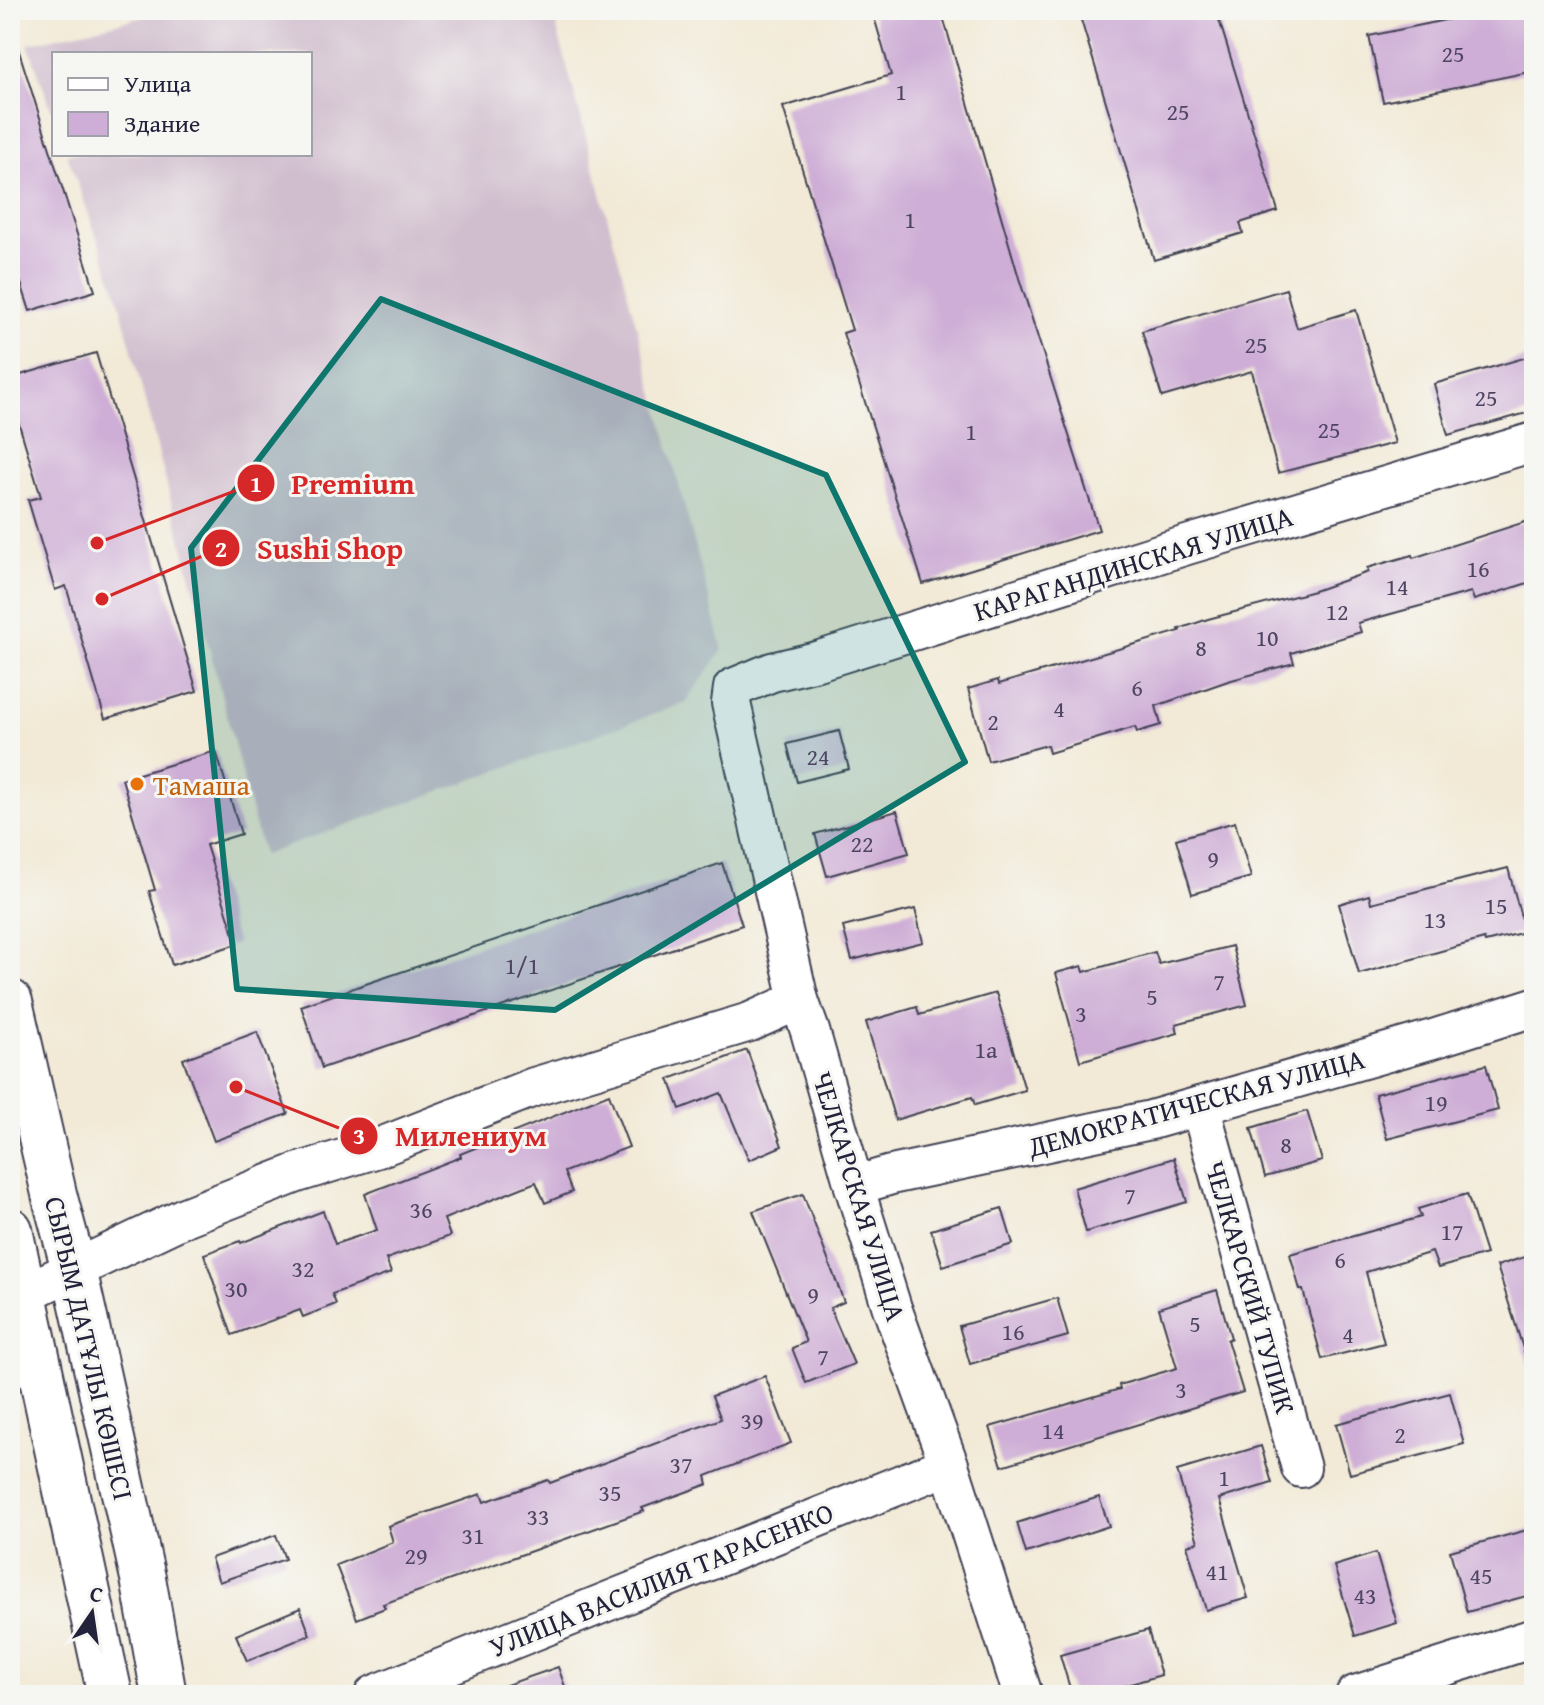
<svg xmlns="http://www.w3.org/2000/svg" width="1544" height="1705" font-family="'Gentium Book Plus',serif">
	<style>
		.industrial { fill: #d0bdce }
		.building { fill: #ceadd6 }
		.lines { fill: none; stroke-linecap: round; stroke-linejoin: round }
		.minor-casing { stroke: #414052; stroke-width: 42 }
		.trunk-casing { stroke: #414052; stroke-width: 48 }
		.minor { stroke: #fff; stroke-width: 38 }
		.trunk { stroke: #fff; stroke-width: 44 }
		.marked { fill: #0f766e; fill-opacity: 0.2; stroke: #0f766e; stroke-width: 6; stroke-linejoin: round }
		.food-dot { fill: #e8710a; stroke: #f6f6f2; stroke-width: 3 }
		.labels { text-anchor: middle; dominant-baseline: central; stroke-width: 6; stroke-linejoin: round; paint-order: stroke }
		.number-label { font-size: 24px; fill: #4d4562 }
		.street-label { font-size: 28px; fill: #22223b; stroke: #f6f6f2 }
		.food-label { font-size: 28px; fill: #c56008; stroke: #f6f6f2; text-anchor: start }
		.leader { fill: none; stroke: #d62828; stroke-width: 3 }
		.callout-dot { fill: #d62828; stroke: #f6f6f2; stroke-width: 3 }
		.mark-label { font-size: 24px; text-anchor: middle; font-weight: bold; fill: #fff }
		.callout-label { font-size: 30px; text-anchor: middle; font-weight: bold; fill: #d62828; stroke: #f6f6f2; stroke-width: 6; stroke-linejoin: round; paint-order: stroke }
	</style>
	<rect width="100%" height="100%" fill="#f6f6f2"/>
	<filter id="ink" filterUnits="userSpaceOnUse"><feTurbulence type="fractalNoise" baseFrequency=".0125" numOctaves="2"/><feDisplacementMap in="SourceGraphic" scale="16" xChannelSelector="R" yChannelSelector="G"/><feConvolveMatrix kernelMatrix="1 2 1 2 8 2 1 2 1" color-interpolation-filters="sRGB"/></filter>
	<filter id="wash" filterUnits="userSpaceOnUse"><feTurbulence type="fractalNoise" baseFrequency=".006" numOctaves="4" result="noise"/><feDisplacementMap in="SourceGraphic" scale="32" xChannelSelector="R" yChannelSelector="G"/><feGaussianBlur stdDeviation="1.8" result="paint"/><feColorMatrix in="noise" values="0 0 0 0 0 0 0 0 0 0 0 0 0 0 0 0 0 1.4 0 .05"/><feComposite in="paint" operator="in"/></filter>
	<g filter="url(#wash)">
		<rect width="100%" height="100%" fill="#f2ead7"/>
		<!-- industrial -->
		<path class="industrial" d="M172,10h380l171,640 -38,53 -422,152 -146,-562 -50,-139h243v-100h-256v63l-26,-73z"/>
		<g id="blocks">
			<!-- building -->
			<g class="building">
				<path d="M872,10h69l78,268 80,252 -176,54 -80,-251 9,-3 -69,-223 108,-32z"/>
				<path d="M1078,10h138l62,201 -38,12 3,10 -89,27z"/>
				<path d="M1493,10h41v61l-151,31 -14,-66z"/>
				<path d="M16,42l79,249 -65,20 -20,-62v-206z"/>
				<path d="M1286,289l11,39 59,-18 39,133 -117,30 -26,-102 -90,26 -20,-66z"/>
				<path d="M96,353l101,338 -92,28 -39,-133 -11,4 -27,-90 13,-3 -31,-103v-16z"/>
				<path d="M1534,355v56l-86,24 -14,-51z"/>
				<path d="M1534,519v62l-60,19 -3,-8 -113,31 3,9 -70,21 3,10 -66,18 -72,25 5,19 -24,7 -2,-5 -86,26 -2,-8 -59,16 -20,-72 30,-9 1,4 181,-53 -1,-2 29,-10 106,-28 54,-19 -1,-4 45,-13 1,3z"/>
				<path d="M839,731l10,38 -52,13 -10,-38z"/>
				<path d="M216,751l25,83 -35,11 31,99 -65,21 -23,-74 6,-1 -33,-111z"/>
				<path d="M897,811l12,42 -82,23 -12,-42z"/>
				<path d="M1235,822l16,55 -59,17 -16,-55z"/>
				<path d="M722,863l20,62 -420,143 -21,-62z"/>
				<path d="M1508,868l17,64 -40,10 -1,-3 -125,35 -20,-70 30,-9 2,8z"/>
				<path d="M915,909l8,33 -71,18 -9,-33z"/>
				<path d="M1232,946l15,59 -71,19 2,9 -98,28 -24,-88 26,-7 2,6 71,-20 4,12z"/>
				<path d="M996,993l29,97 -50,15 -3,-8 -77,23 -29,-98 51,-15 2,8z"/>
				<path d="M257,1032l31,82 -74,27 -31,-82z"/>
				<path d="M747,1050l35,96 -33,14 -28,-67 -41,16 -11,-30z"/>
				<path d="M1486,1065l12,45 -111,29 -12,-45z"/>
				<path d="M609,1094l20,53 -65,25 8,20 -27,11 -9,-21 -92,37 6,17 -64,23 5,14 -59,21 4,10 -33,13 -3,-7 -68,25 -28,-81 36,-13 1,2 82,-32 12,33 42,-14 -12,-36 96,-37 -1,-3z"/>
				<path d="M1307,1111l15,50 -57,16 -14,-49z"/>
				<path d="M1174,1158l13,44 -101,30 -12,-44z"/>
				<path d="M803,1194l41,108 -14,6 24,56 -48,19 -14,-35 14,-6 -53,-131z"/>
				<path d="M1467,1194l19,60 -48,14 -6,-16 -66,20 18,71 -62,16 -19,-69h-3l-10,-36 131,-37 -3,-8z"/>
				<path d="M1002,1208l11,36 -70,22 -12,-36z"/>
				<path d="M1534,1254v109l-6,1 -31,-98z"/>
				<path d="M1217,1290l14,48 -4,2 16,52 -241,74 -12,-39 130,-38 -1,-4 58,-17 -18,-60z"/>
				<path d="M1057,1298l11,38 -98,28 -11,-38z"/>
				<path d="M765,1376l26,67 -85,33 2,8 -66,24 2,3 -261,93 2,4 -28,11 -21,-54 57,-23 -5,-16 93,-32 3,8 64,-22 2,3 171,-64 -9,-23z"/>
				<path d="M1450,1393l14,51 -114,30 -14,-50z"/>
				<path d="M1261,1446l11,37 -53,16 29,99 -42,12 -19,-65 11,-3 -21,-71z"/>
				<path d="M1099,1497l10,29 -83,27 -9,-30z"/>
				<path d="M1534,1528v66l-67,18 -17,-61z"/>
				<path d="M276,1535l9,24 -66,23 -8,-24z"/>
				<path d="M1376,1553l21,70 -42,13 -21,-70z"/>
				<path d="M300,1608l10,27 -63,26 -11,-26z"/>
				<path d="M1148,1630l13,45 -68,20h-21l-12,-40z"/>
				<path d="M558,1667l10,28h-79v-4z"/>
			</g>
		</g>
	</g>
	<g filter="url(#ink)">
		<use href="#blocks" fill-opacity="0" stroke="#414052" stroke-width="2"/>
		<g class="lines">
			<!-- minor casing -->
			<g class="minor-casing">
				<g id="minor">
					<path d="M1200,1106l101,362"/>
					<path d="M854,1186l37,-11 260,-55 282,-81 101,-32"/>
					<path d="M10,1300l177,-84 110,-43 81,-25 156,-61 216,-65 49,-22"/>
					<path d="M374,1695l575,-230"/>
					<path d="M1023,1695l-74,-230 -57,-157 -38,-122 -44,-155 -11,-31 -68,-297 2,-15 39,-16 45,-11 370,-116 347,-103"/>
					<path d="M1355,1695l179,-57"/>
				</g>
			</g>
			<!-- trunk casing -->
			<g class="trunk-casing">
				<g id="trunk">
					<path d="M10,1002l45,196 19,71 69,309 21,117"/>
					<path d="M10,1230l100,465"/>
				</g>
			</g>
			<!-- minor -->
			<use href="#minor" class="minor"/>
			<!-- trunk -->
			<use href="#trunk" class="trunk"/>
		</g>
	</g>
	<!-- marked area -->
	<path class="marked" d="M381,299l445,176 139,287 -410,248 -318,-21 -46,-441z"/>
	<!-- markers -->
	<circle class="food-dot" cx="137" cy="784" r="8"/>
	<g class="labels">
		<!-- number labels -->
		<g class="number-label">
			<text x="1453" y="53">25</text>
			<text x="901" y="91">1</text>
			<text x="1178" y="111">25</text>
			<text x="910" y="219">1</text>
			<text x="1256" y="344">25</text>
			<text x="1486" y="397">25</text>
			<text x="1329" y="429">25</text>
			<text x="971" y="431">1</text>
			<text x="1478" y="568">16</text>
			<text x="1397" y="586">14</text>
			<text x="1337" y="611">12</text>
			<text x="1267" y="637">10</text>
			<text x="1201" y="647">8</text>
			<text x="1137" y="687">6</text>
			<text x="1059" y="708">4</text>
			<text x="993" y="721">2</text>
			<text x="818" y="756">24</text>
			<text x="862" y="843">22</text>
			<text x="1213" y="858">9</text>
			<text x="1496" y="905">15</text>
			<text x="1435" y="919">13</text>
			<text x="522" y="965">1/1</text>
			<text x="1219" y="981">7</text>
			<text x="1152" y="996">5</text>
			<text x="1081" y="1013">3</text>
			<text x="986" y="1049">1а</text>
			<text x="1436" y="1102">19</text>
			<text x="1286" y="1144">8</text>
			<text x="1130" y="1195">7</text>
			<text x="421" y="1209">36</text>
			<text x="1452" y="1231">17</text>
			<text x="1340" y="1259">6</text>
			<text x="303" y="1268">32</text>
			<text x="236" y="1288">30</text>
			<text x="813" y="1294">9</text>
			<text x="1195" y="1323">5</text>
			<text x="1013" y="1331">16</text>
			<text x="1348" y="1334">4</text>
			<text x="823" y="1356">7</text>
			<text x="1181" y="1389">3</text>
			<text x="752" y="1420">39</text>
			<text x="1053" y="1430">14</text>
			<text x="1400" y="1434">2</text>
			<text x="681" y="1464">37</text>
			<text x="1224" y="1477">1</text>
			<text x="610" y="1492">35</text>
			<text x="538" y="1516">33</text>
			<text x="473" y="1535">31</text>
			<text x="416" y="1555">29</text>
			<text x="1217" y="1571">41</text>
			<text x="1481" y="1575">45</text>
			<text x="1365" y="1595">43</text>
		</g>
		<!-- street labels -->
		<g class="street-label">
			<text transform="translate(1133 563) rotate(-17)">КАРАГАНДИНСКАЯ УЛИЦА</text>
			<text transform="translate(1196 1102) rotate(-15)">ДЕМОКРАТИЧЕСКАЯ УЛИЦА</text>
			<text transform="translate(860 1196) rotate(73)">ЧЕЛКАРСКАЯ УЛИЦА</text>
			<text transform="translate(1251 1287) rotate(74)">ЧЕЛКАРСКИЙ ТУПИК</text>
			<text transform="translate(90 1348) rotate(77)">СЫРЫМ ДАТҰЛЫ КӨШЕСІ</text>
			<text transform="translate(661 1579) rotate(-22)">УЛИЦА ВАСИЛИЯ ТАРАСЕНКО</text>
		</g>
		<!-- food labels -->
		<g class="food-label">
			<text x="153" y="784">Тамаша</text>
		</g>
	</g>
	<!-- callouts -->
	<path class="leader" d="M97 543L256 483M102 599L221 548M236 1087L359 1136"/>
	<g class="callout-dot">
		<circle cx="97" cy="543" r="8"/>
		<circle cx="102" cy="599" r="8"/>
		<circle cx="236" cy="1087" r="8"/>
		<circle cx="256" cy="483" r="20"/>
		<circle cx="221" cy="548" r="20"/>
		<circle cx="359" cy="1136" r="20"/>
	</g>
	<g class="mark-label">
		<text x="256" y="492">1</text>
		<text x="221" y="557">2</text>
		<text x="359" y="1144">3</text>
	</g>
	<g class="callout-label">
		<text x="353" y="494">Premium</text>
		<text x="330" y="559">Sushi Shop</text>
		<text x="471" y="1146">Милениум</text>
	</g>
	<!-- margin -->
	<rect width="1544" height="1705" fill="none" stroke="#f6f6f2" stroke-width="40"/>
	<!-- legend -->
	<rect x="52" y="52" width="260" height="104" fill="#f6f6f2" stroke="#a1a1a9" stroke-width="2"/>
	<rect x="68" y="78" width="40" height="12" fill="#ffffff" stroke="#a1a1a9" stroke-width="2"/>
	<text x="124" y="92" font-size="24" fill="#22223b">Улица</text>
	<rect x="68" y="112" width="40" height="24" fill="#ceadd6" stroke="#a1a1a9" stroke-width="2"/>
	<text x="124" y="132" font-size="24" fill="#22223b">Здание</text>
	<!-- north arrow -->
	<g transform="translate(92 1613) rotate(13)" stroke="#f6f6f2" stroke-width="6" paint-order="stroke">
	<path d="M0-6L14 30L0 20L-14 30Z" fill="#22223b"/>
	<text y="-12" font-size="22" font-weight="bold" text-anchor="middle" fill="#22223b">С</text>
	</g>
</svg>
